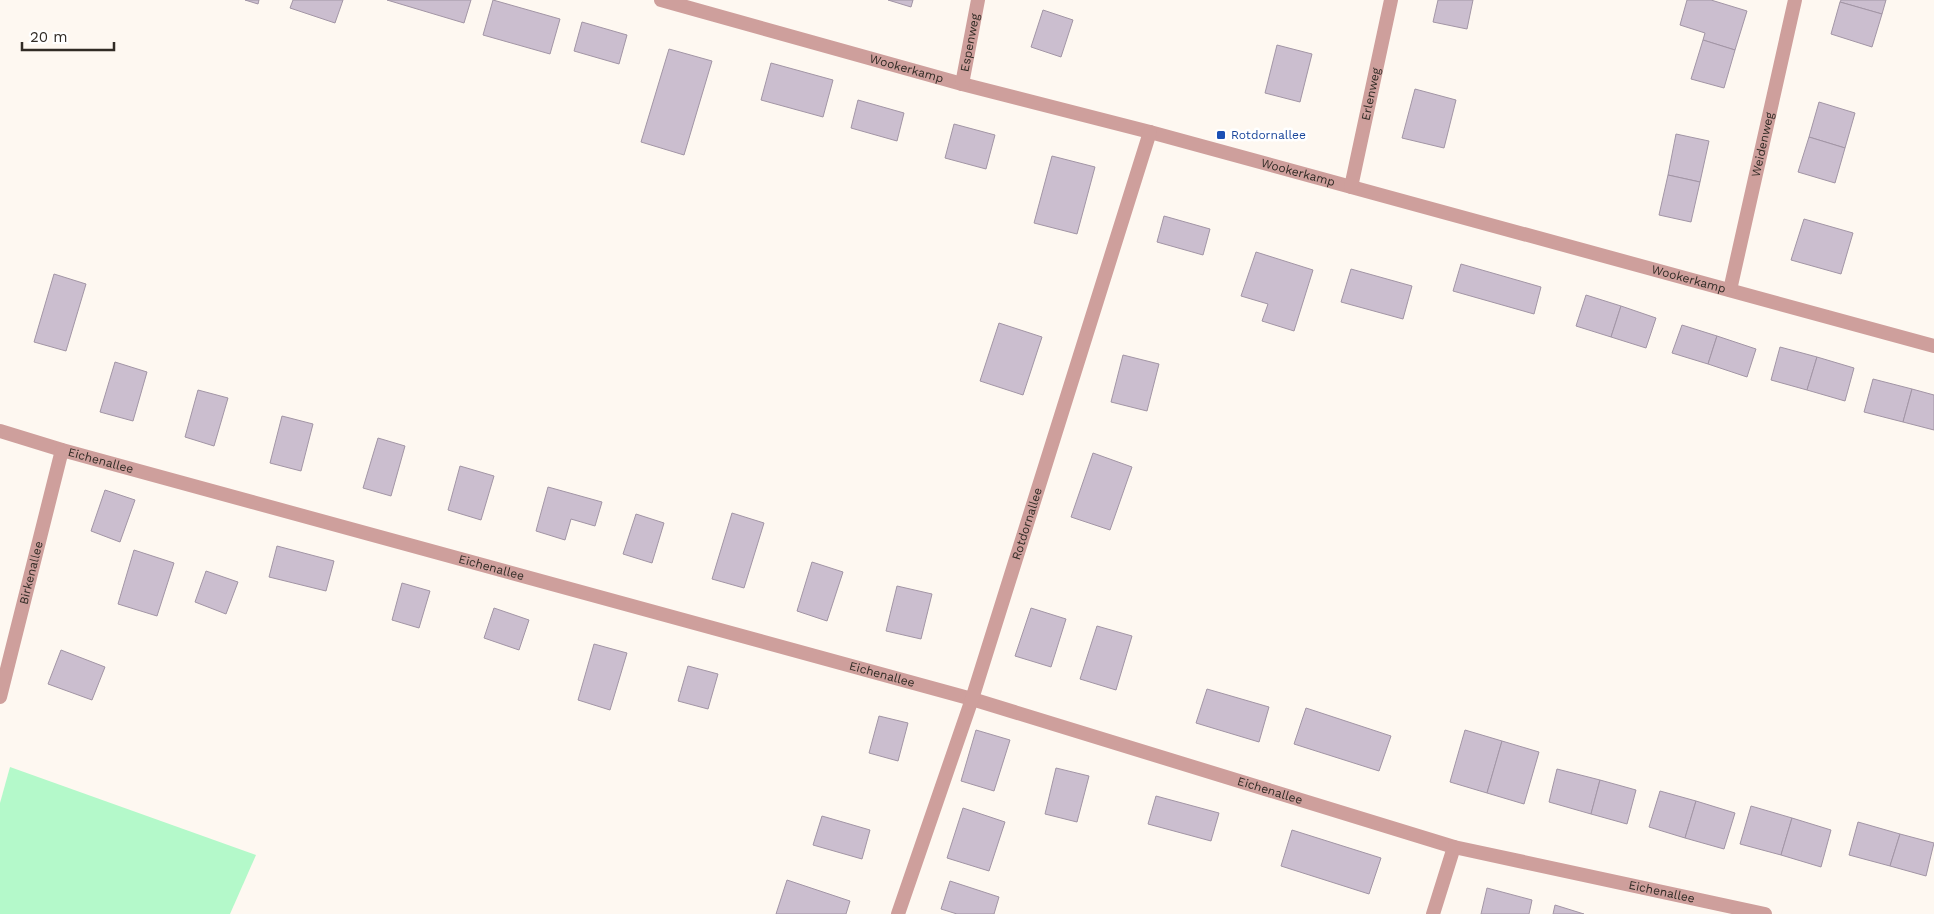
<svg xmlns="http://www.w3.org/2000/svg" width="1934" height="914" font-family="'Work Sans',sans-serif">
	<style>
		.green { fill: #b4f9ca }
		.building { fill: #cbbecf; stroke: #a295a5 }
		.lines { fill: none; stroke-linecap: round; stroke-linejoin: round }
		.minor { stroke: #ce9f9c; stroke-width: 14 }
		.transit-dot { fill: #1a4fb4; stroke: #fff; stroke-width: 2 }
		.labels { text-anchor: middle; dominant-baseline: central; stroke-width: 5; stroke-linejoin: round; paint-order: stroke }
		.street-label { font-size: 12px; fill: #312b25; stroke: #fff }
		.transit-label { font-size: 12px; fill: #164399; stroke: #fff; text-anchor: start }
	</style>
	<rect width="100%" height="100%" fill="#fef8f1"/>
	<!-- green -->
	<path class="green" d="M10,767l246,88 -26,59h-230v-111z"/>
	<!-- building -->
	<g class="building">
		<path d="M245,0h14l-1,4z"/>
		<path d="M293,0h50l-8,23 -45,-15z"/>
		<path d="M387,0h84l-7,23z"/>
		<path d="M493,0l67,19 -10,35 -67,-19z"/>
		<path d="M888,0h25l-2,7z"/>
		<path d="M1438,0h35l-6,29 -34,-7z"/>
		<path d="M1687,0h24l36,11 -12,39 -32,-10 2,-7 -25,-8z"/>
		<path d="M1841,0h45l-4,14 -42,-12z"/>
		<path d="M1840,2l42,12 -10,33 -41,-13z"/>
		<path d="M1043,10l30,10 -12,37 -30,-10z"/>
		<path d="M582,22l45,13 -8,29 -45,-13z"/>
		<path d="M1703,40l32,10 -11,38 -33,-9z"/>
		<path d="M1277,45l35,9 -12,48 -35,-9z"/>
		<path d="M669,49l43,12 -28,94 -43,-13z"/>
		<path d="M771,63l62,17 -10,37 -62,-17z"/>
		<path d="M1415,89l41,11 -12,48 -42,-10z"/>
		<path d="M858,100l46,13 -7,28 -46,-13z"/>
		<path d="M1819,102l36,11 -10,35 -36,-11z"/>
		<path d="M954,124l41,11 -9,34 -41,-11z"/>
		<path d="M1676,134l33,7 -9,41 -32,-7z"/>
		<path d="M1809,137l36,11 -10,35 -37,-11z"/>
		<path d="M1052,156l43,11 -18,67 -43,-11z"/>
		<path d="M1668,175l32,7 -9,40 -32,-7z"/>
		<path d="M1164,216l46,13 -7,26 -46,-13z"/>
		<path d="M1804,219l49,14 -12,41 -50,-14z"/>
		<path d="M1256,252l57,18 -19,61 -32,-10 6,-17 -27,-8z"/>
		<path d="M1461,264l80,23 -7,27 -81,-23z"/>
		<path d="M1351,269l61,17 -9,33 -62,-17z"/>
		<path d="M54,274l32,10 -20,67 -32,-9z"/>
		<path d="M1586,295l35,11 -10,31 -35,-11z"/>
		<path d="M1621,306l35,12 -10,30 -35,-11z"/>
		<path d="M999,323l43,14 -19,58 -43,-14z"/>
		<path d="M1682,325l35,11 -9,28 -36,-11z"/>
		<path d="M1717,336l39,13 -9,28 -39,-13z"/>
		<path d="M1780,347l37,10 -10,33 -36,-10z"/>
		<path d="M1123,355l36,9 -12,47 -36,-9z"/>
		<path d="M1817,357l37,11 -9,33 -38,-11z"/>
		<path d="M115,362l32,10 -14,49 -33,-9z"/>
		<path d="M1873,379l39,10 -9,33 -39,-10z"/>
		<path d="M1912,389l22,6v35l-31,-8z"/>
		<path d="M198,390l30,8 -14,48 -29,-9z"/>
		<path d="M282,416l31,8 -12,47 -31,-8z"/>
		<path d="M378,438l27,8 -14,50 -28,-8z"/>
		<path d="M1093,453l39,14 -22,63 -39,-13z"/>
		<path d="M460,466l34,10 -13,44 -33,-10z"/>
		<path d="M548,487l54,15 -7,24 -24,-7 -6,21 -29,-9z"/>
		<path d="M105,490l30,10 -15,42 -29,-11z"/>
		<path d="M732,513l32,10 -20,65 -32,-9z"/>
		<path d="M636,514l28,9 -12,40 -29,-9z"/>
		<path d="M277,546l57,15 -8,30 -57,-14z"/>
		<path d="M134,550l40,13 -17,53 -39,-12z"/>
		<path d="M812,562l31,10 -16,49 -30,-10z"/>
		<path d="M206,571l32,11 -12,32 -31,-12z"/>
		<path d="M402,583l28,8 -11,37 -27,-8z"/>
		<path d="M897,586l35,8 -11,45 -35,-8z"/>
		<path d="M494,608l35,12 -10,30 -35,-12z"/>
		<path d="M1031,608l35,11 -15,48 -36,-11z"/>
		<path d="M1097,626l35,10 -16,54 -36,-11z"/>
		<path d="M594,644l33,9 -17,57 -32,-10z"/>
		<path d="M61,650l44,17 -13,33 -44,-16z"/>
		<path d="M688,666l30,8 -10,35 -30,-8z"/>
		<path d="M1207,689l62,18 -10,35 -63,-19z"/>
		<path d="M1306,708l85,28 -12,35 -85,-27z"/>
		<path d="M879,716l29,7 -10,38 -29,-8z"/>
		<path d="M976,730l34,10 -16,51 -33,-10z"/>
		<path d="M1465,730l37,11 -15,52 -37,-11z"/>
		<path d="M1502,741l37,11 -15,52 -37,-11z"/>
		<path d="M1056,768l33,8 -12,46 -32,-8z"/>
		<path d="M1557,769l43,11 -9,34 -42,-12z"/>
		<path d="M1600,780l36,10 -9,34 -36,-10z"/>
		<path d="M1660,791l36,10 -11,37 -36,-11z"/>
		<path d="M1156,796l63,17 -8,28 -63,-17z"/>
		<path d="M1696,801l39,12 -11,36 -39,-11z"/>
		<path d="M1751,806l41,12 -11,37 -41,-11z"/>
		<path d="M963,808l42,14 -16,49 -42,-13z"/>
		<path d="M822,816l48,14 -8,29 -49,-14z"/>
		<path d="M1792,818l39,12 -10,37 -40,-12z"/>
		<path d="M1858,822l42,12 -10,32 -41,-11z"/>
		<path d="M1292,830l89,28 -12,36 -88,-28z"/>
		<path d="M1900,834l34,9 -8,33 -36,-10z"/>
		<path d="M787,880l63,21 -4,13h-70z"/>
		<path d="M950,881l49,16 -5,17h-37l-16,-5z"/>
		<path d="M1487,888l45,12 -3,14h-48z"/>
		<path d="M1555,905l29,9h-31z"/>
	</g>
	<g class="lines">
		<!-- minor -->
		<g class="minor">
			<path id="s1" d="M661,0l301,84 188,48 784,214"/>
			<path id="s2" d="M962,84l16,-84"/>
			<path id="s3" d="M1351,187l40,-187"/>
			<path id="s4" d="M1730,290l65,-290"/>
			<path id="s5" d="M0,431l62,19 910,249 482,148 311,67"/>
			<path id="s6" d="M0,697l62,-247"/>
			<path id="s7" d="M898,914l74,-215 178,-567"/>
			<path d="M1433,914l21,-67"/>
		</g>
	</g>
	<!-- markers -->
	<rect class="transit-dot" x="1216" y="130" width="10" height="10" rx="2.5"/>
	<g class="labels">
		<!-- street labels -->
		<g class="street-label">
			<text stroke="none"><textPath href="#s2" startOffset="42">Espenweg</textPath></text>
			<text stroke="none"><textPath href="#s1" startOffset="255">Wookerkamp</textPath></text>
			<text stroke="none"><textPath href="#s3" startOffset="95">Erlenweg</textPath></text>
			<text stroke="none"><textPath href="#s4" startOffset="149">Weidenweg</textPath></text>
			<text stroke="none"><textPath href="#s1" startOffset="660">Wookerkamp</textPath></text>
			<text stroke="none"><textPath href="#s1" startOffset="1065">Wookerkamp</textPath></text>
			<text stroke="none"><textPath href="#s5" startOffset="105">Eichenallee</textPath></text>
			<text stroke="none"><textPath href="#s7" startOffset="411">Rotdornallee</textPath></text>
			<text stroke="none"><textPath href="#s5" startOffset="510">Eichenallee</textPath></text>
			<text stroke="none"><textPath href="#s6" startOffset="128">Birkenallee</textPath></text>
			<text stroke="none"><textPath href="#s5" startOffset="915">Eichenallee</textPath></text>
			<text stroke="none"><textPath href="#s5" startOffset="1320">Eichenallee</textPath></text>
			<text stroke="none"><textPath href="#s5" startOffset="1725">Eichenallee</textPath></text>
		</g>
		<!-- transit labels -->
		<g class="transit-label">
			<text x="1231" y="135">Rotdornallee</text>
		</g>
	</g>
	<!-- scale -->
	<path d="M22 42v8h92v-8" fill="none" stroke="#312b25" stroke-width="2.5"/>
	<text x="30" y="42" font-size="15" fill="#312b25" stroke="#ffffff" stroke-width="4" paint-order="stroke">20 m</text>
</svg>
